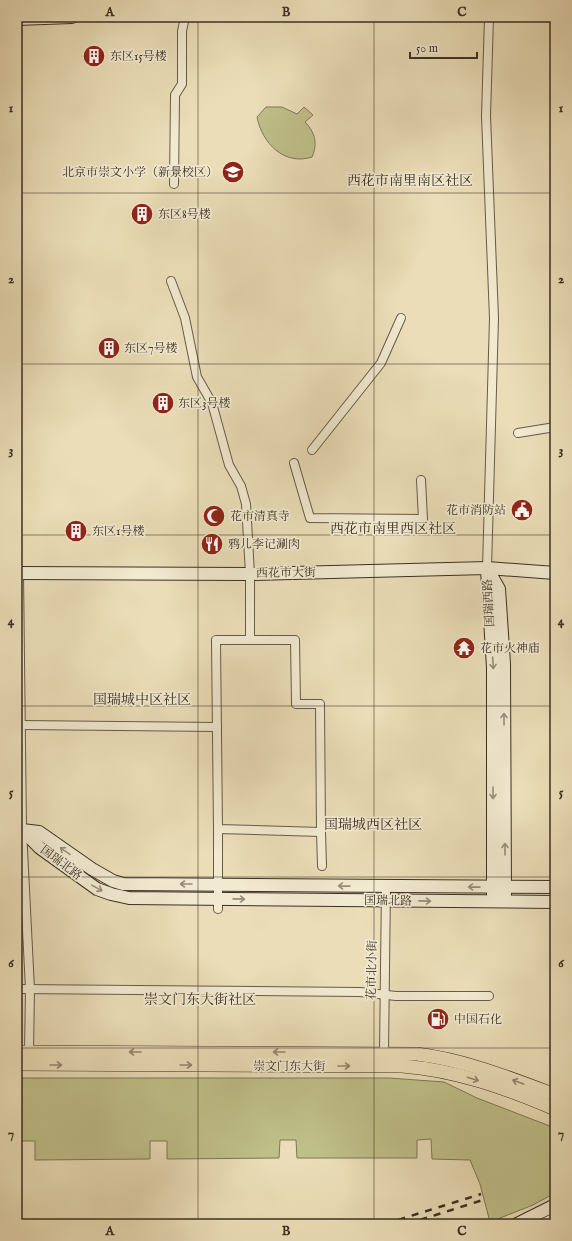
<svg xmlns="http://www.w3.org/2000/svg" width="572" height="1241" font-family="'IM FELL English','Noto Serif SC',serif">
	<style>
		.green { fill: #bfbf89; stroke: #7d7857 }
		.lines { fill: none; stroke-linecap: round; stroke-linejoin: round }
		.street-casing { stroke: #675b4a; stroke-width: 10 }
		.secondary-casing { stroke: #3b3025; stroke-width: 14 }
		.primary-casing { stroke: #3b3025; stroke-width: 14 }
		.street { stroke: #f1e9d0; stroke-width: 8 }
		.secondary { stroke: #f1e9d0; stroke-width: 12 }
		.primary { stroke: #eaddb7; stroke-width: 13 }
		.rail { stroke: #3b3025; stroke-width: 2.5; stroke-dasharray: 7 7; stroke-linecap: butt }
		.oneway { stroke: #968c7a }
		.oneway2 { stroke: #92866e }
		.grid { fill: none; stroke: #3b3025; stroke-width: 1; stroke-opacity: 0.55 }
		.labels { text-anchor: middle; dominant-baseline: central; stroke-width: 3.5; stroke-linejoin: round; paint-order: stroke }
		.poi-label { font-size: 12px; fill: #3b3025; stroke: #f1e9d0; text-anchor: start }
		.street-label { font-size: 12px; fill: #3b3025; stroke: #f1e9d0 }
		.quarter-label { font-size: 14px; fill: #3b3025; stroke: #f1e9d0 }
		.neatline { fill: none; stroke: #3b3025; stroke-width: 1.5 }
		.grid-label { font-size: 13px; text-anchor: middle; font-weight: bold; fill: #3b3025 }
	</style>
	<rect width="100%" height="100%" fill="#eaddb7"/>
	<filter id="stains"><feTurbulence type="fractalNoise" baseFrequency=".005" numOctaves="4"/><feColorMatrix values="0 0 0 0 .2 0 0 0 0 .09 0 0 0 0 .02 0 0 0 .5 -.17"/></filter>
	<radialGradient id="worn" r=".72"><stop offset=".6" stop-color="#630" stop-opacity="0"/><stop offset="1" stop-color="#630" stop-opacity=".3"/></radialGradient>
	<!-- green -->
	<g class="green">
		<path d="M266,107h16l15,7 7,-7 9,8 -8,7c10,10 13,22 7,35 -28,9 -50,-14 -55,-40z"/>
		<path d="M17,1078h372l55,4 33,16 78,30v65l-22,12 -43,17 -10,-38 -10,-24 -38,-1 -1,-20 -14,1v18h-120l-1,-18h-16l-1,18 -112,1v-18h-17v18l-115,1v-19h-15v18h-3z"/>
	</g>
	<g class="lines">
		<!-- street casing -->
		<g class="street-casing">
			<g id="street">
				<path d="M174,184l1,-89 7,-11v-53l3,-14"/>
				<path d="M171,281l14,37 12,59 15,26 17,62 12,21 5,18 4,70v66h45l1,64h24l1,128 -103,-3 -2,-189h34"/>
				<path d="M518,433l37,-6"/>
				<path d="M312,450l69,-87 20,-45"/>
				<path d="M294,463l16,55 113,1 -2,-39"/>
				<path d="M487,568l7,-250 -8,-202 3,-99"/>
				<path d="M19,573l3,257 8,159 -1,63"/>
				<path d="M21,725l196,2"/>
				<path d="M218,829v80"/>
				<path d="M321,832l1,34"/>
				<path d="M17,989l343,3 36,4h93"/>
				<path d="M384,1052l2,-165"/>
			</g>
		</g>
		<!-- secondary casing -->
		<g class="secondary-casing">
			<g id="secondary">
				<path d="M17,19l55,-2"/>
				<path d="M487,568l12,21 5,75 1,231"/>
				<path d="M487,570l6,98v227"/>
				<path d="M17,573l233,1 237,-6 68,5"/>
				<path d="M22,830l18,18 57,41 14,5 18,4 426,4"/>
				<path d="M22,830l17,2 53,37 21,12 10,3 432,3"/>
				<path d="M517,1224l38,-19"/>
				<path d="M545,1224l10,-5"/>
			</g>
		</g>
		<!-- primary casing -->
		<g class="primary-casing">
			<g id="primary">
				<path d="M17,1052l400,2c48,6 93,24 138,41"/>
				<path d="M17,1064l385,2c53,4 104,22 153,43"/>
			</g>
		</g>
		<!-- street -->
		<use href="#street" class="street"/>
		<!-- secondary -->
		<use href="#secondary" class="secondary"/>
		<!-- primary -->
		<use href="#primary" class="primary"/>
		<!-- rail -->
		<g class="rail">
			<path d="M385,1224l96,-30"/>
			<path d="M407,1224l76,-24"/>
		</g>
	</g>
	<!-- one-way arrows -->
	<defs><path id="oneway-shaft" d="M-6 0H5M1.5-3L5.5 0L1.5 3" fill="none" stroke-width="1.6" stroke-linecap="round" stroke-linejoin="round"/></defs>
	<g class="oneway">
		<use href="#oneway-shaft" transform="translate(493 663) rotate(87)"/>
		<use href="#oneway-shaft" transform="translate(504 719) rotate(-90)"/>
		<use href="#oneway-shaft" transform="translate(493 793) rotate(90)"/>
		<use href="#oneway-shaft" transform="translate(505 849) rotate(-90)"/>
		<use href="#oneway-shaft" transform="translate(65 851) rotate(-145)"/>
		<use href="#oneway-shaft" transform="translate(186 884) rotate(-180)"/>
		<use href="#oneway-shaft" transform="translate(344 886) rotate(-179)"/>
		<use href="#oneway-shaft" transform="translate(474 887) rotate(-179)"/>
		<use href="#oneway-shaft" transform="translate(97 888) rotate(29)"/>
		<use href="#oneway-shaft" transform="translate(239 899) rotate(1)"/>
		<use href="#oneway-shaft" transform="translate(425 901) rotate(1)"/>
	</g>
	<g class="oneway2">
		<use href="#oneway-shaft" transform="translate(135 1052) rotate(-180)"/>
		<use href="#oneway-shaft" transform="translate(279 1052) rotate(-180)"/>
		<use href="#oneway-shaft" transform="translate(56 1065)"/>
		<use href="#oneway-shaft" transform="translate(186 1065)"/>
		<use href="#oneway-shaft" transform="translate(344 1066)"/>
		<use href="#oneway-shaft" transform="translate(473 1079) rotate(17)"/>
		<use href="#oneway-shaft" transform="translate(518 1082) rotate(-160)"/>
	</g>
	<!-- grid -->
	<path class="grid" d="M198,17v1207M374,17v1207M17,193h538M17,364h538M17,535h538M17,706h538M17,877h538M17,1048h538"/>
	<!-- icons -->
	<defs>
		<g id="building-disc" transform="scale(1.15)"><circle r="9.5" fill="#8f2418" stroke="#f1e9d0"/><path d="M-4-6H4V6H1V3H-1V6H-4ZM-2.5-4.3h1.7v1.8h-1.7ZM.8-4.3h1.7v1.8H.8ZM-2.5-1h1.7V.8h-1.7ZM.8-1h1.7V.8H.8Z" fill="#fff"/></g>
		<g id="school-disc" transform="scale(1.15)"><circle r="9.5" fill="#8f2418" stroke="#f1e9d0"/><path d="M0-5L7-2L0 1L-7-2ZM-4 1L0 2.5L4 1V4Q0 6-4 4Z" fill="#fff"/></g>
		<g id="civic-disc" transform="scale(1.15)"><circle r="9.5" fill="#8f2418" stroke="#f1e9d0"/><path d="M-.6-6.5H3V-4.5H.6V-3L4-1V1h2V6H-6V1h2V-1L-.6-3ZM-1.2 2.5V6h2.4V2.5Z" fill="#fff"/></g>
		<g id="mosque-disc" transform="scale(1.15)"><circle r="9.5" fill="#8f2418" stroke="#f1e9d0"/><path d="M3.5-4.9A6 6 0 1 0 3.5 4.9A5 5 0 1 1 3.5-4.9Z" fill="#fff"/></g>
		<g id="restaurant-disc" transform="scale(1.15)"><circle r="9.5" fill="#8f2418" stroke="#f1e9d0"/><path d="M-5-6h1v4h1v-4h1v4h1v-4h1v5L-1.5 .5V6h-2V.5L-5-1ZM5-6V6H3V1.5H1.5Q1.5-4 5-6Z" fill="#fff"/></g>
		<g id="temple-disc" transform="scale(1.15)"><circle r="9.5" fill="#8f2418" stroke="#f1e9d0"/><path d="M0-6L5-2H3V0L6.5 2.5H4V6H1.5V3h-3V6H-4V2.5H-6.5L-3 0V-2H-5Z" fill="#fff"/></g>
		<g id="fuel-disc" transform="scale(1.15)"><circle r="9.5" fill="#8f2418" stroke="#f1e9d0"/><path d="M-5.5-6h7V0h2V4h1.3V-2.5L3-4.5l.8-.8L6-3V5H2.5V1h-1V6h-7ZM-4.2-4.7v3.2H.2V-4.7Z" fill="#fff"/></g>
	</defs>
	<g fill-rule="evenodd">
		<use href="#building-disc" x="94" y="56"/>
		<use href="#school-disc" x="233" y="172"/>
		<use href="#building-disc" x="142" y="214"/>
		<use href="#building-disc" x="109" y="348"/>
		<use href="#building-disc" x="163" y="403"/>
		<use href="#civic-disc" x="522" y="510"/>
		<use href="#mosque-disc" x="214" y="516"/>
		<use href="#building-disc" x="76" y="531"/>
		<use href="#restaurant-disc" x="212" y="544"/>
		<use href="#temple-disc" x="464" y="648"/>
		<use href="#fuel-disc" x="438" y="1019"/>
	</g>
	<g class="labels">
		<!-- poi labels -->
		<g class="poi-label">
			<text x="110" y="56">东区15号楼</text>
			<text x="218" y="172" text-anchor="end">北京市崇文小学（新景校区）</text>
			<text x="158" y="214">东区8号楼</text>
			<text x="124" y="348">东区7号楼</text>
			<text x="178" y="403">东区3号楼</text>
			<text x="506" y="510" text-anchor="end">花市消防站</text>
			<text x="230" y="516">花市清真寺</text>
			<text x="92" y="531">东区1号楼</text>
			<text x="228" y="544">鸦儿李记涮肉</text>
			<text x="480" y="648">花市火神庙</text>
			<text x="454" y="1019">中国石化</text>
		</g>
		<!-- street labels -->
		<g class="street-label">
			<text transform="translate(286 573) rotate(-1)">西花市大街</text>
			<text transform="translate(489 603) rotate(-93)">国瑞西路</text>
			<text transform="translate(61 863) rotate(37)">国瑞北路</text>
			<text transform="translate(388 901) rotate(1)">国瑞北路</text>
			<text transform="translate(372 970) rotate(-89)">花市北小街</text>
			<text x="289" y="1066">崇文门东大街</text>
		</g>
		<!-- quarter labels -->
		<g class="quarter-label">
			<text x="410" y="181">西花市南里南区社区</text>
			<text x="393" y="529">西花市南里西区社区</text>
			<text x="142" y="700">国瑞城中区社区</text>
			<text x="373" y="825">国瑞城西区社区</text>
			<text x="200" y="1000">崇文门东大街社区</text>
		</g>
	</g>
	<!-- margin -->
	<rect width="572" height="1241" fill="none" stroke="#eaddb7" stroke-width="44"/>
	<!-- scale -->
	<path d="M410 52v6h67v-6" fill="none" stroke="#3b3025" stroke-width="2"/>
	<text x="416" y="52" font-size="12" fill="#3b3025" stroke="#f1e9d0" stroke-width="3" paint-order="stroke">50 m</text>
	<rect x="22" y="22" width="528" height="1197" class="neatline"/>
	<g class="grid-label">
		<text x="110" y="16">A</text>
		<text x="286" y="16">B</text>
		<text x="462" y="16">C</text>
		<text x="11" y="112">1</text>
		<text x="561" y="112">1</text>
		<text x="11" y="283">2</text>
		<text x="561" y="283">2</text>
		<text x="11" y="454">3</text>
		<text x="561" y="454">3</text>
		<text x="11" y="625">4</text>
		<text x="561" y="625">4</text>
		<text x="11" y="796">5</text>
		<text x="561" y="796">5</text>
		<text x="11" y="967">6</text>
		<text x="561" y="967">6</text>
		<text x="11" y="1138">7</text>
		<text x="561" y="1138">7</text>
		<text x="110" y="1235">A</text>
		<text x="286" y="1235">B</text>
		<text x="462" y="1235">C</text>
	</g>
	<rect width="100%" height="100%" filter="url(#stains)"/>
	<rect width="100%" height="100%" fill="url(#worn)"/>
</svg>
